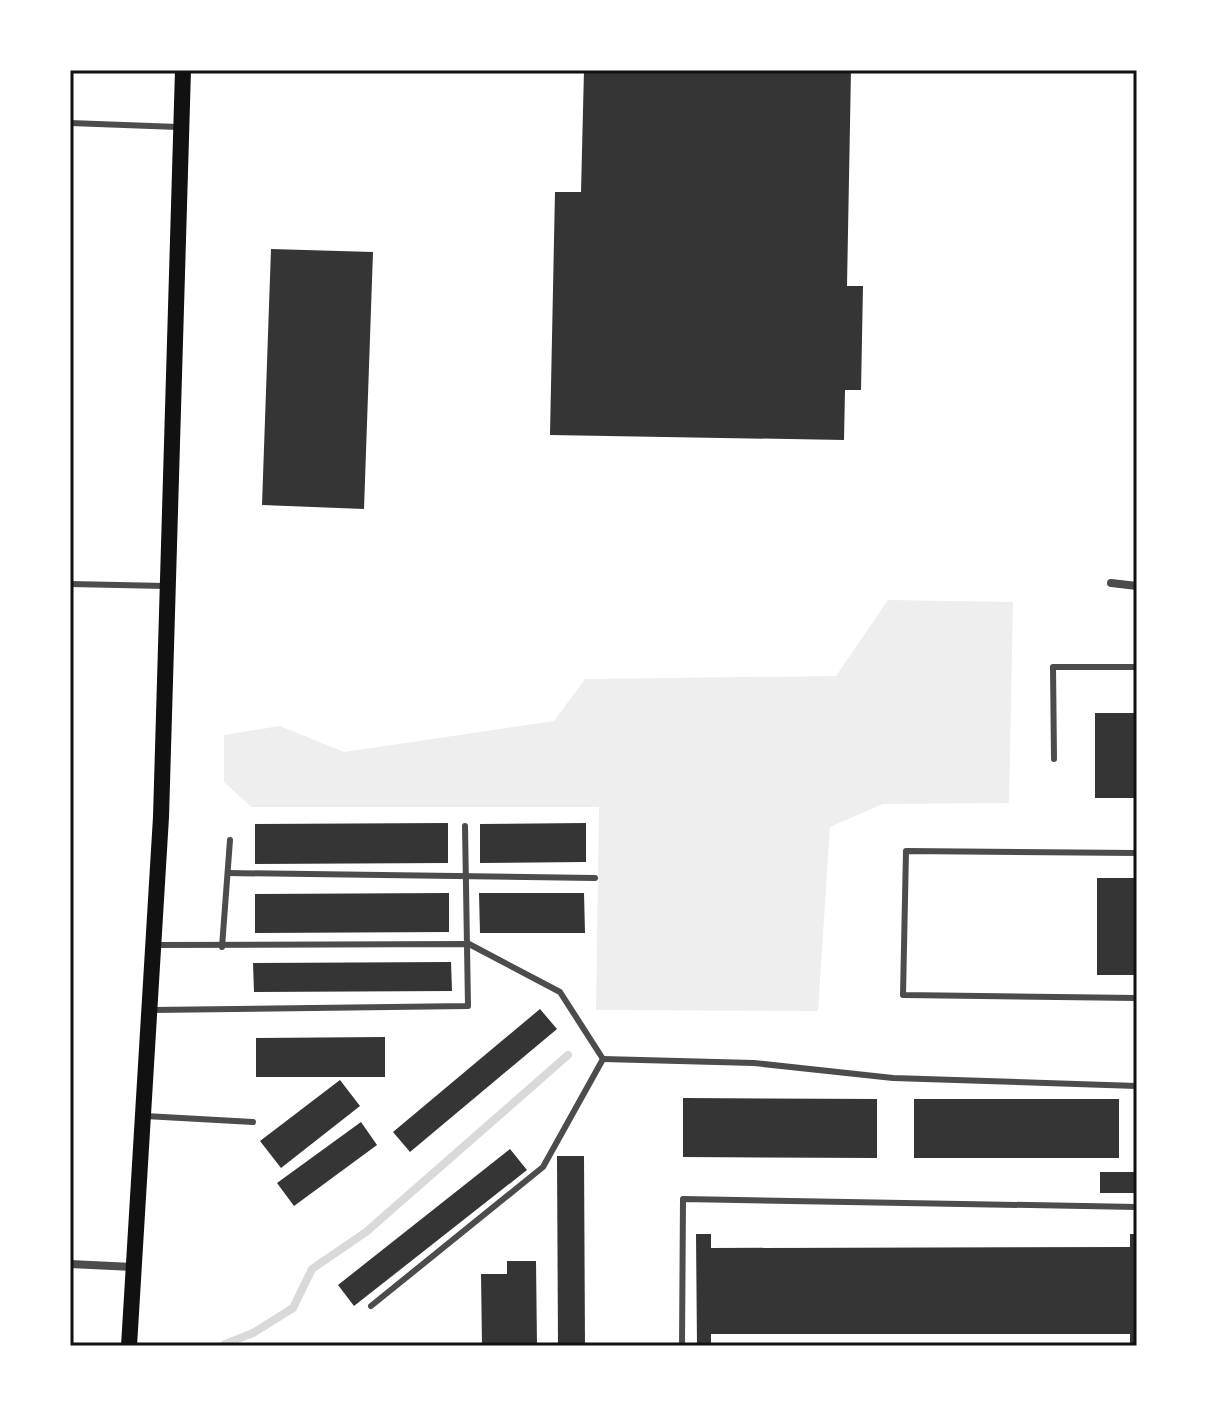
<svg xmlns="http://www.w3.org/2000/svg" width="1207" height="1416" font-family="'PT Sans Narrow',sans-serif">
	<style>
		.green { fill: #eee }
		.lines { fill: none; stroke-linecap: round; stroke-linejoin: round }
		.stream { stroke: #d9d9d9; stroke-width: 8 }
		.building { fill: #353535 }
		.service { stroke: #4c4c4c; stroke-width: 6 }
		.minor { stroke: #4c4c4c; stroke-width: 8 }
		.secondary { stroke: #111; stroke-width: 16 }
		.neatline { fill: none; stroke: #111; stroke-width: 3 }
	</style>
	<rect width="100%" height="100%" fill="#fff"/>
	<!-- green -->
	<path class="green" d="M888,600l125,2 -4,201 -126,1 -53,23 -12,184 -222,-1 3,-203h-348l-27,-25v-47l56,-9 64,26 210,-31 31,-42 251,-3z"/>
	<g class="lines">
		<!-- stream -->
		<path class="stream" d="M225,1344l28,-11 40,-25 19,-39 54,-37 202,-177"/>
	</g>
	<!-- building -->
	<g class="building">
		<path d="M584,70h267l-4,216h16l-2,104h-16l-1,50 -294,-5 5,-243h26z"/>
		<path d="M271,249l102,3 -9,257 -102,-4z"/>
		<rect x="1095" y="713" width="42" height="85"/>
		<path d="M448,823v40l-193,1v-40z"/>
		<path d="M586,823v39l-106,1v-39z"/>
		<rect x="1097" y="878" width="40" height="97"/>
		<path d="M449,893v39l-194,1v-39z"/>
		<path d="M479,893h105l1,40h-105z"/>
		<path d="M451,962l1,29 -198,1 -1,-29z"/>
		<path d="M540,1009l17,20 -147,123 -17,-20z"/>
		<path d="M385,1037v40h-129v-39z"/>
		<path d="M340,1080l20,26 -79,62 -21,-27z"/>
		<path d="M683,1098l194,1v59l-194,-1z"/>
		<rect x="914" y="1099" width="205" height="59"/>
		<path d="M361,1122l16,23 -83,61 -17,-23z"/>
		<path d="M510,1149l17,21 -173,136 -16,-21z"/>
		<path d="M557,1156h27l1,190h-27z"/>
		<rect x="1100" y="1172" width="37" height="21"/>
		<path d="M696,1234h15v14l419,-1v-13h7v112h-7v-12h-419v12h-14z"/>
		<path d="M507,1261h29l1,85h-55l-1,-72h26z"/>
	</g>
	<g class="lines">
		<!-- service -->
		<g class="service">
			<path d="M70,123l108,4"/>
			<path d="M70,584l96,2"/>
			<path d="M1054,759l-1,-92h84"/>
			<path d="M1137,853l-231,-2 -3,144 234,3"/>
			<path d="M228,873l367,5"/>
			<path d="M155,945l314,-1 91,48 43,67"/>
			<path d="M222,947l8,-107"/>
			<path d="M151,1010l317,-4 -3,-180"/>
			<path d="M603,1059l151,4 139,15 244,8"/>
			<path d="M145,1116l108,6"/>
			<path d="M371,1306l172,-139 60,-108"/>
			<path d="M682,1346l1,-147 454,8"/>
		</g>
		<!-- minor -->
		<g class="minor">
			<path d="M1111,583l26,3"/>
			<path d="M70,1264l63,3"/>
		</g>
		<!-- secondary -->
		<path class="secondary" d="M129,1346l32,-529 22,-747"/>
	</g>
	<!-- border -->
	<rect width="1207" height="1416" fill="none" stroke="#ffffff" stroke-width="144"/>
	<rect x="72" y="72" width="1063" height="1272" class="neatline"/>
</svg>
